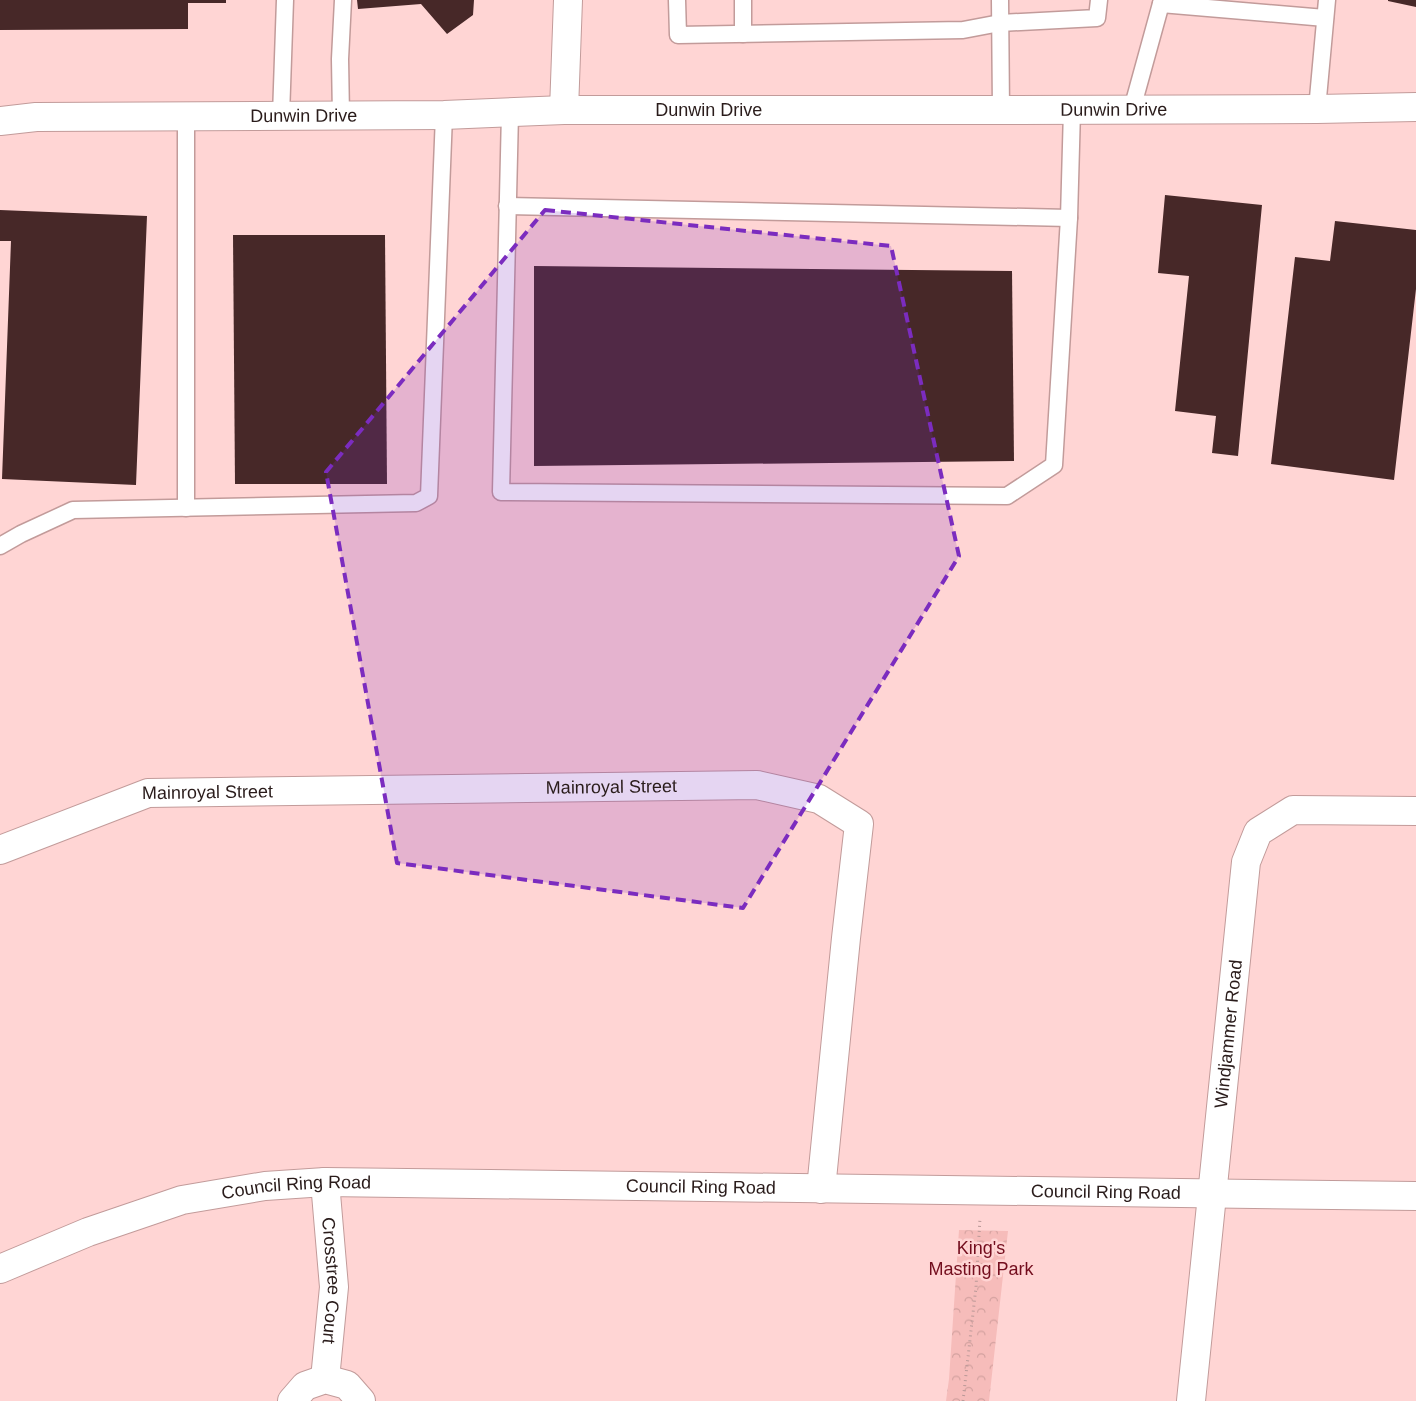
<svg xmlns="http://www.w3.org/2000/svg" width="1416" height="1401" font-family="Helvetica,sans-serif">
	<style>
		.park { fill: url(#park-crowns) }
		.building { fill: #472828 }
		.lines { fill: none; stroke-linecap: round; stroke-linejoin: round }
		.service-casing { stroke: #c29b9a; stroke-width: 19 }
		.minor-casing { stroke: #c29b9a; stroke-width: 30 }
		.tertiary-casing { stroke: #c29b9a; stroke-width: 30 }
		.path { stroke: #b99897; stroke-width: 3; stroke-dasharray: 1 4; stroke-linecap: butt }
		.service { stroke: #fff; stroke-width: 16 }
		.minor { stroke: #fff; stroke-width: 28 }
		.tertiary { stroke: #fff; stroke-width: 28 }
		.marked { fill: #7b2cbf; fill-opacity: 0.2; stroke: #7b2cbf; stroke-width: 4; stroke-dasharray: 10 6; stroke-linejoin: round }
		.labels { text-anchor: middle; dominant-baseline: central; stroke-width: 5; stroke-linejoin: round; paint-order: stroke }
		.street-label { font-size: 18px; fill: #2a1c1b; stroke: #ffd5d4 }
		.park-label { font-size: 18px; fill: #730d1d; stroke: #ffd5d4 }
	</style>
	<defs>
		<pattern id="park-crowns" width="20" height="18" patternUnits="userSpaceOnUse" patternTransform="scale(1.25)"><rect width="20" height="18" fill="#f6bcba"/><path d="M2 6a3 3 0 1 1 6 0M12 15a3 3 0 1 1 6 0" fill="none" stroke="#d3a19f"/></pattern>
	</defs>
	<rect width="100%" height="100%" fill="#ffd5d4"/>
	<!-- park -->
	<path class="park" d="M959,1230l49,1 -19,170h-43l3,-22z"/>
	<!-- building -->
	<g class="building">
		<path d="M0,0h226v3h-38v26l-188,1z"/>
		<path d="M357,0h117l-1,15 -26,19 -26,-30 -63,5z"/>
		<path d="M1388,0h28v7l-28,-6z"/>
		<path d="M1165,195l97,10 -24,251 -26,-3 4,-37 -41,-5 14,-135 -31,-3z"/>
		<path d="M0,210l147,6 -11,269 -134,-6 9,-238h-11z"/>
		<path d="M1335,221l81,9v59l-22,191 -123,-16 24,-207 35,4z"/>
		<path d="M233,235h152l2,249h-152z"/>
		<path d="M534,266l478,5 2,190 -480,5z"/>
	</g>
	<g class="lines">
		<!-- service casing -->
		<g class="service-casing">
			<g id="service">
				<path d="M677,0l1,35 285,-5 37,-7 97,-5 2,-18"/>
				<path d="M1000,0l1,110"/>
				<path d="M1161,4l164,14"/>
				<path d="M743,34v-34"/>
				<path d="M1132,109l30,-109"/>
				<path d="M1317,109l10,-109"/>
				<path d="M510,113l-9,379 506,4 47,-31 15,-247 3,-108"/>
				<path d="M281,116l4,-116"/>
				<path d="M341,116l-1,-57 3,-59"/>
				<path d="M507,206l562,12"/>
				<path d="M186,508v-391"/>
				<path d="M0,546l21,-12 52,-24 343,-7 13,-7 15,-381"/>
			</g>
		</g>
		<!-- minor casing -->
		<g class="minor-casing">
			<g id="minor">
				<path d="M564,110l4,-110"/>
				<path id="s1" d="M0,121l36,-4 408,-2 120,-5h437l316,-1 99,-2"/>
				<path id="s2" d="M0,850l148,-57 609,-8 62,14 40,25 -13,114 -25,251"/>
				<path id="s3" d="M325,1182l9,105 -9,92"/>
				<path d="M292,1401l13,-15 20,-7 22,6 14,16"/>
				<path id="s4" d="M1191,1401l55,-539 12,-30 35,-22 123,1"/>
			</g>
		</g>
		<!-- tertiary casing -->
		<g class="tertiary-casing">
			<g id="tertiary">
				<path id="s5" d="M0,1269l88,-37 94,-32 83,-14 60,-4 1091,14"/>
			</g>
		</g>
		<!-- path -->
		<path class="path" d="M963,1401l13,-114 4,-69"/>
		<!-- service -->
		<use href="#service" class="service"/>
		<!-- minor -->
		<use href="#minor" class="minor"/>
		<!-- tertiary -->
		<use href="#tertiary" class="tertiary"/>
	</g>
	<!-- marked area -->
	<path class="marked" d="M545,210l346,36 68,310 -216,352 -346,-45 -71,-391z"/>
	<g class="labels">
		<!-- street labels -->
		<g class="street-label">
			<text stroke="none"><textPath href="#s1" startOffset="709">Dunwin Drive</textPath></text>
			<text stroke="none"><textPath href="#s1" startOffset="1114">Dunwin Drive</textPath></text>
			<text stroke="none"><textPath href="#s1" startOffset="304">Dunwin Drive</textPath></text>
			<text stroke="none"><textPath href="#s2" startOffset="622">Mainroyal Street</textPath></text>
			<text stroke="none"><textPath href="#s2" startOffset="218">Mainroyal Street</textPath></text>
			<text stroke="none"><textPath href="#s4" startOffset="369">Windjammer Road</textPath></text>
			<text stroke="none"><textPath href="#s5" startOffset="715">Council Ring Road</textPath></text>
			<text stroke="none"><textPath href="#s5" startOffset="310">Council Ring Road</textPath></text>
			<text stroke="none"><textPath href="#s5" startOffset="1120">Council Ring Road</textPath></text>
			<text stroke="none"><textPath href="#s3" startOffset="99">Crosstree Court</textPath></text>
		</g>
		<!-- park labels -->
		<g class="park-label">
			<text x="981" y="1248">King's<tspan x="981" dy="21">Masting Park</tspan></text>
		</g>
	</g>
</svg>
